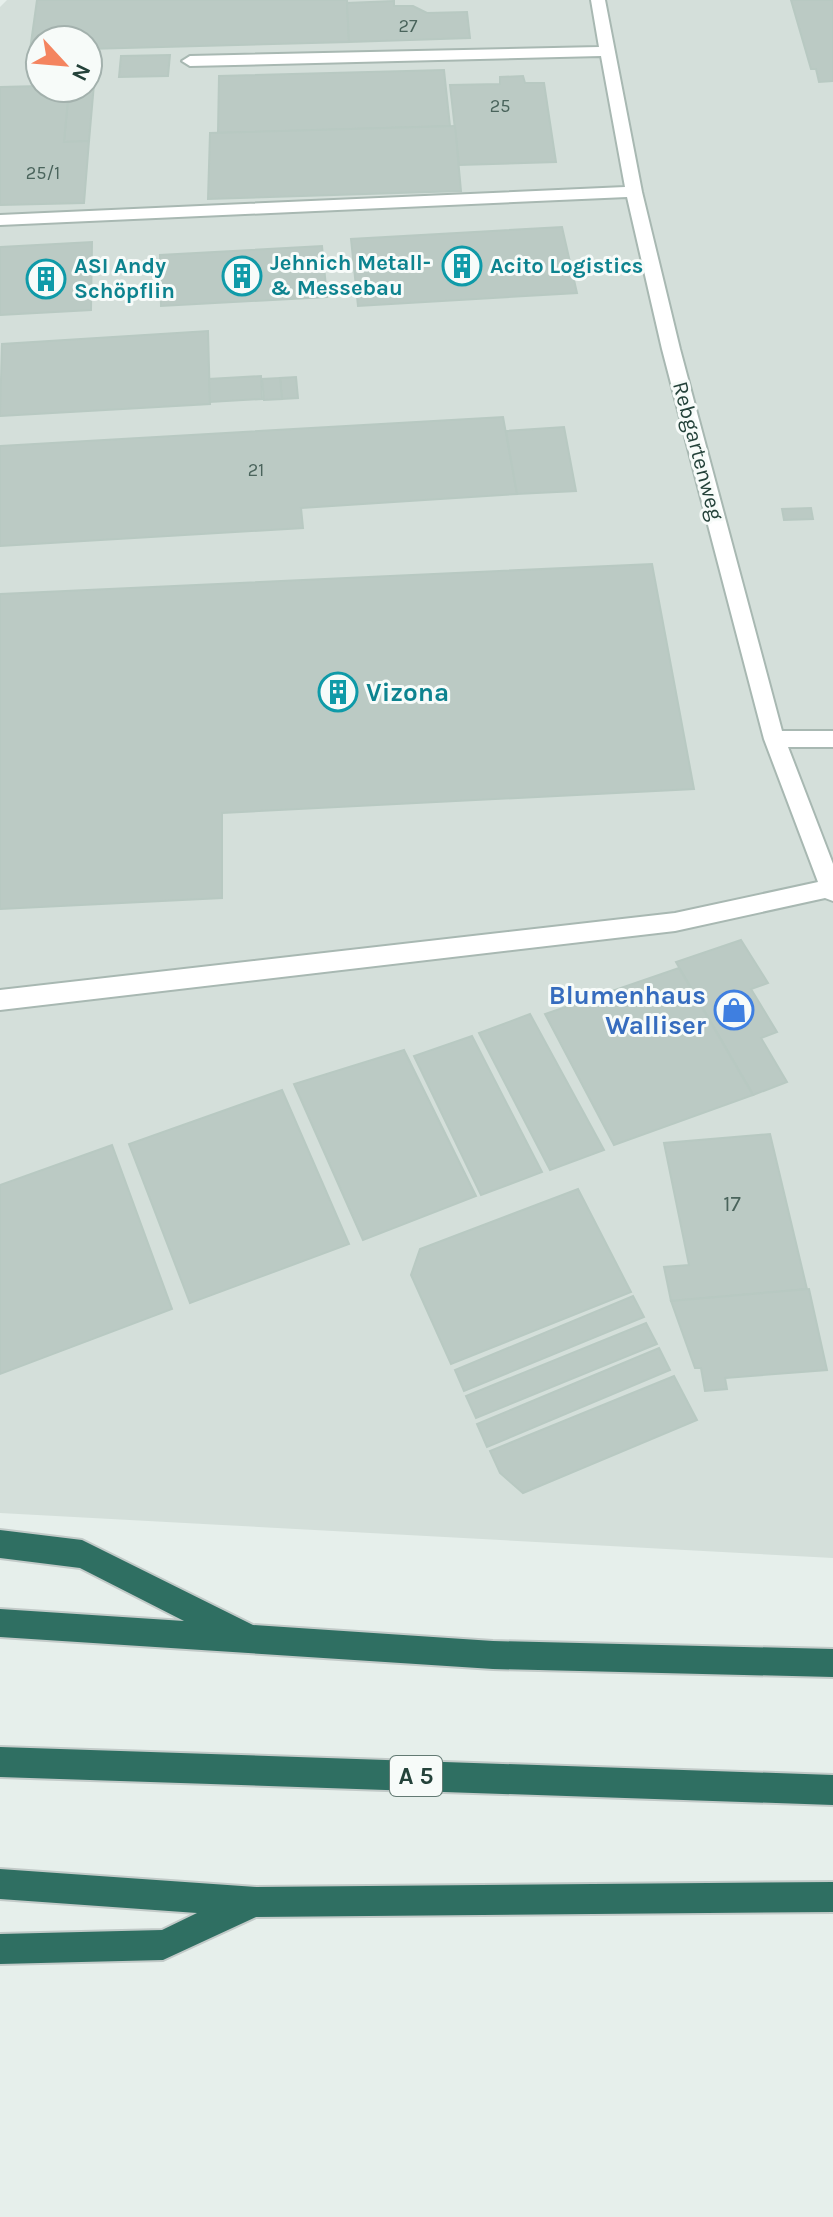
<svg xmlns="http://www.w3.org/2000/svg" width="833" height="2217" font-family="Karla,sans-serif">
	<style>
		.built { fill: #d4dfda; fill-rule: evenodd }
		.building { fill: #bbcac4; stroke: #b8c9c2; stroke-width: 2 }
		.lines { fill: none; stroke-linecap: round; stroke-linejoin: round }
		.minor-casing { stroke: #a8b8b2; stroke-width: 4 }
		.highway-casing { stroke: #c2cac8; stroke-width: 4 }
		.minor { fill: #fff; fill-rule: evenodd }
		.highway { fill: #2f6f62; fill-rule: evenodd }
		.labels { text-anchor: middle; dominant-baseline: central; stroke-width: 6; stroke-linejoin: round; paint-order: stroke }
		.far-number-label { font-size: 18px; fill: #4a645c }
		.far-culture-label { font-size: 22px; font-weight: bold; fill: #0d838f; stroke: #f7fbf9; text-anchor: start }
		.far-street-label { font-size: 22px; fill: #24423a; stroke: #f7fbf9 }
		.number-label { font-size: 22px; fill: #4a645c }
		.shield { fill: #f7fbf9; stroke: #637a73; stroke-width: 2 }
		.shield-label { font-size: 24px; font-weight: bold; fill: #24423a }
		.culture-label { font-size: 26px; font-weight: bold; fill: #0d838f; stroke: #f7fbf9; text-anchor: start }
		.shop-label { font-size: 26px; font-weight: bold; fill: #366cbe; stroke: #f7fbf9; text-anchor: end }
	</style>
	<rect width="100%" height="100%" fill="#e6efeb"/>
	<!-- built -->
	<path class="built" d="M7,0h826v1558l-833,-45v-1506zM40,40h48v48h-48z"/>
	<!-- building -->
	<g class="building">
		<path d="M37,0h310l2,42 -261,7v-9h-48v10h-10z"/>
		<path d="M791,0h42v81l-14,1 -3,-13h-5z"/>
		<path d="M394,1v5h19l14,7 40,-1 3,26 -121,4 -2,-39z"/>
		<path d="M170,55l-2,21 -49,1 2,-21z"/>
		<path d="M444,70l6,56 -232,7 1,-57z"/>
		<path d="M523,76l2,7h19l12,79 -97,3 -9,-80 50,-1v-7z"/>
		<path d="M94,84l-5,57 -25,1 5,-54h19v-3z"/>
		<path d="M40,86l29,2 -5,54 25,-1 -5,62 -84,2v-118z"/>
		<path d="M455,126l6,65 -253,8 2,-66z"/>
		<path d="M562,227l15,66 -219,13 -7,-67z"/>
		<path d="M92,242l-1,68 -91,5v-68z"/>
		<path d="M322,246l5,51 -166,9 -1,-51z"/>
		<path d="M208,331l2,73 -210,12 2,-72z"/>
		<path d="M261,376l1,23 -52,3 -1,-23z"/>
		<path d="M296,377l2,21 -16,1 -2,-21z"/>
		<path d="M280,378l2,21 -18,1 -2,-21z"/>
		<path d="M503,417l14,77 -216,14 2,20 -303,18v-100z"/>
		<path d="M564,427l12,64 -59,3 -11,-63z"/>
		<path d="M811,508l2,11 -29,1 -2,-11z"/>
		<path d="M652,564l42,225 -472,24v85l-222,11v-315z"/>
		<path d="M741,940l27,43 -17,6 26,43 -16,6 26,44 -34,13 -77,-133z"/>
		<path d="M679,968l74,127 -139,50 -69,-131z"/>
		<path d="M530,1014l74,136 -54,20 -71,-137z"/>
		<path d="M472,1036l70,136 -61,23 -67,-139z"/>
		<path d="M404,1050l72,146 -113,44 -69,-156z"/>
		<path d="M282,1090l67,154 -159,59 -61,-159z"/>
		<path d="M770,1134l37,155 -136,12 -7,-34 25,-2 -25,-122z"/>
		<path d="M112,1145l60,164 -172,65v-189z"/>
		<path d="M578,1189l53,103 -180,72 -40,-89 9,-26z"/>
		<path d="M809,1289l18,81 -102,8 2,11 -22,2 -4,-23h-6l-24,-67z"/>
		<path d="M633,1296l11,21 -180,74 -9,-21z"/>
		<path d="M646,1323l11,21 -181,74 -10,-22z"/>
		<path d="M659,1348l11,22 -183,77 -10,-23z"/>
		<path d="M674,1376l23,44 -174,73 -23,-20 -10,-22z"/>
	</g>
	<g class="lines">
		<!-- minor casing -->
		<g class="minor-casing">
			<path id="minor" d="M591,0h14l37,192 38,157 102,382h51v16h-45l45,117v37l-8,-3 -150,33 -675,79v-20l675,-77 143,-31 -54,-143 -102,-390 -35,-152 -627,28v-10l625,-28 -24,-131 -411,10 -8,-5 8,-5 409,-9z"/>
		</g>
		<!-- highway casing -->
		<g class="highway-casing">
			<g id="highway">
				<path d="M0,1530l82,10 171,85 240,16 340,8v28l-340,-8 -493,-32v-28l184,12 -104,-53 -80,-10z"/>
				<path d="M0,1747l833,28v30l-833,-28z"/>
				<path d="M0,1869l256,18 577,-5v30l-577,5 -93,43 -163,4v-30l162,-4 35,-17 -197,-14z"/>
			</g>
		</g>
		<!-- minor -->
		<use href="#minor" class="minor"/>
		<!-- highway -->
		<use href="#highway" class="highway"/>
	</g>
	<!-- icons -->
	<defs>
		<g id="building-ring" transform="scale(2)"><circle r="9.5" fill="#f7fbf9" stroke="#0f9aa8" stroke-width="1.5"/><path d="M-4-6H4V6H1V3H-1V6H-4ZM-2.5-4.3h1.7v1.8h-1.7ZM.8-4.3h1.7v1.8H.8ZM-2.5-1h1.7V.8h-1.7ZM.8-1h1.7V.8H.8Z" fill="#0f9aa8"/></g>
		<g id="shop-ring" transform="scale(2)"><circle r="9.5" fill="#f7fbf9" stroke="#3f7fe0" stroke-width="1.5"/><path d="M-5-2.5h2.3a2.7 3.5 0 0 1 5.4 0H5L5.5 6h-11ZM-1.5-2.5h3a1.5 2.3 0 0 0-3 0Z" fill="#3f7fe0"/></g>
	</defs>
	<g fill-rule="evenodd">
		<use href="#building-ring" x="462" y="266"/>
		<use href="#building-ring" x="242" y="276"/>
		<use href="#building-ring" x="46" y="279"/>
		<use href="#building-ring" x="338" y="692"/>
		<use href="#shop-ring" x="734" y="1010"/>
	</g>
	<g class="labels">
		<!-- far-number labels -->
		<g class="far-number-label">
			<text x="408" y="26">27</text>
			<text x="500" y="106">25</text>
			<text x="43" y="173">25/1</text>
			<text x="256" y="470">21</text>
		</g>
		<!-- far-culture labels -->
		<g class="far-culture-label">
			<text x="270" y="263">Jehnich Metall-<tspan x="270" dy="25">&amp; Messebau</tspan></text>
			<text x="74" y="266">ASI Andy<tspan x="74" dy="25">Schöpflin</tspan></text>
			<text x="490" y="266">Acito Logistics</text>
		</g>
		<!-- far-street labels -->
		<g class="far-street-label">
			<text transform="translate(698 451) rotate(75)">Rebgartenweg</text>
		</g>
		<!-- number labels -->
		<g class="number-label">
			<text x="732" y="1204">17</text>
		</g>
		<!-- shield labels -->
		<rect class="shield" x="390" y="1756" width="52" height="40" rx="6"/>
		<g class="shield-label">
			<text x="416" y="1776">A 5</text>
		</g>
		<!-- culture labels -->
		<g class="culture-label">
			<text x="366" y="692">Vizona</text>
		</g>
		<!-- shop labels -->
		<g class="shop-label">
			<text x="706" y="995">Blumenhaus<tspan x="706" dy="30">Walliser</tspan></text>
		</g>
	</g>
	<!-- north arrow -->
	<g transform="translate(64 64) rotate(116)"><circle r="38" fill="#f7fbf9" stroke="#a3b1ad" stroke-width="2"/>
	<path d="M0-6L14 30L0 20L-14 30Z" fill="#f4845f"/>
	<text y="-12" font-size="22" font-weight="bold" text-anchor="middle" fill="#24423a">N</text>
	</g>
</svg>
